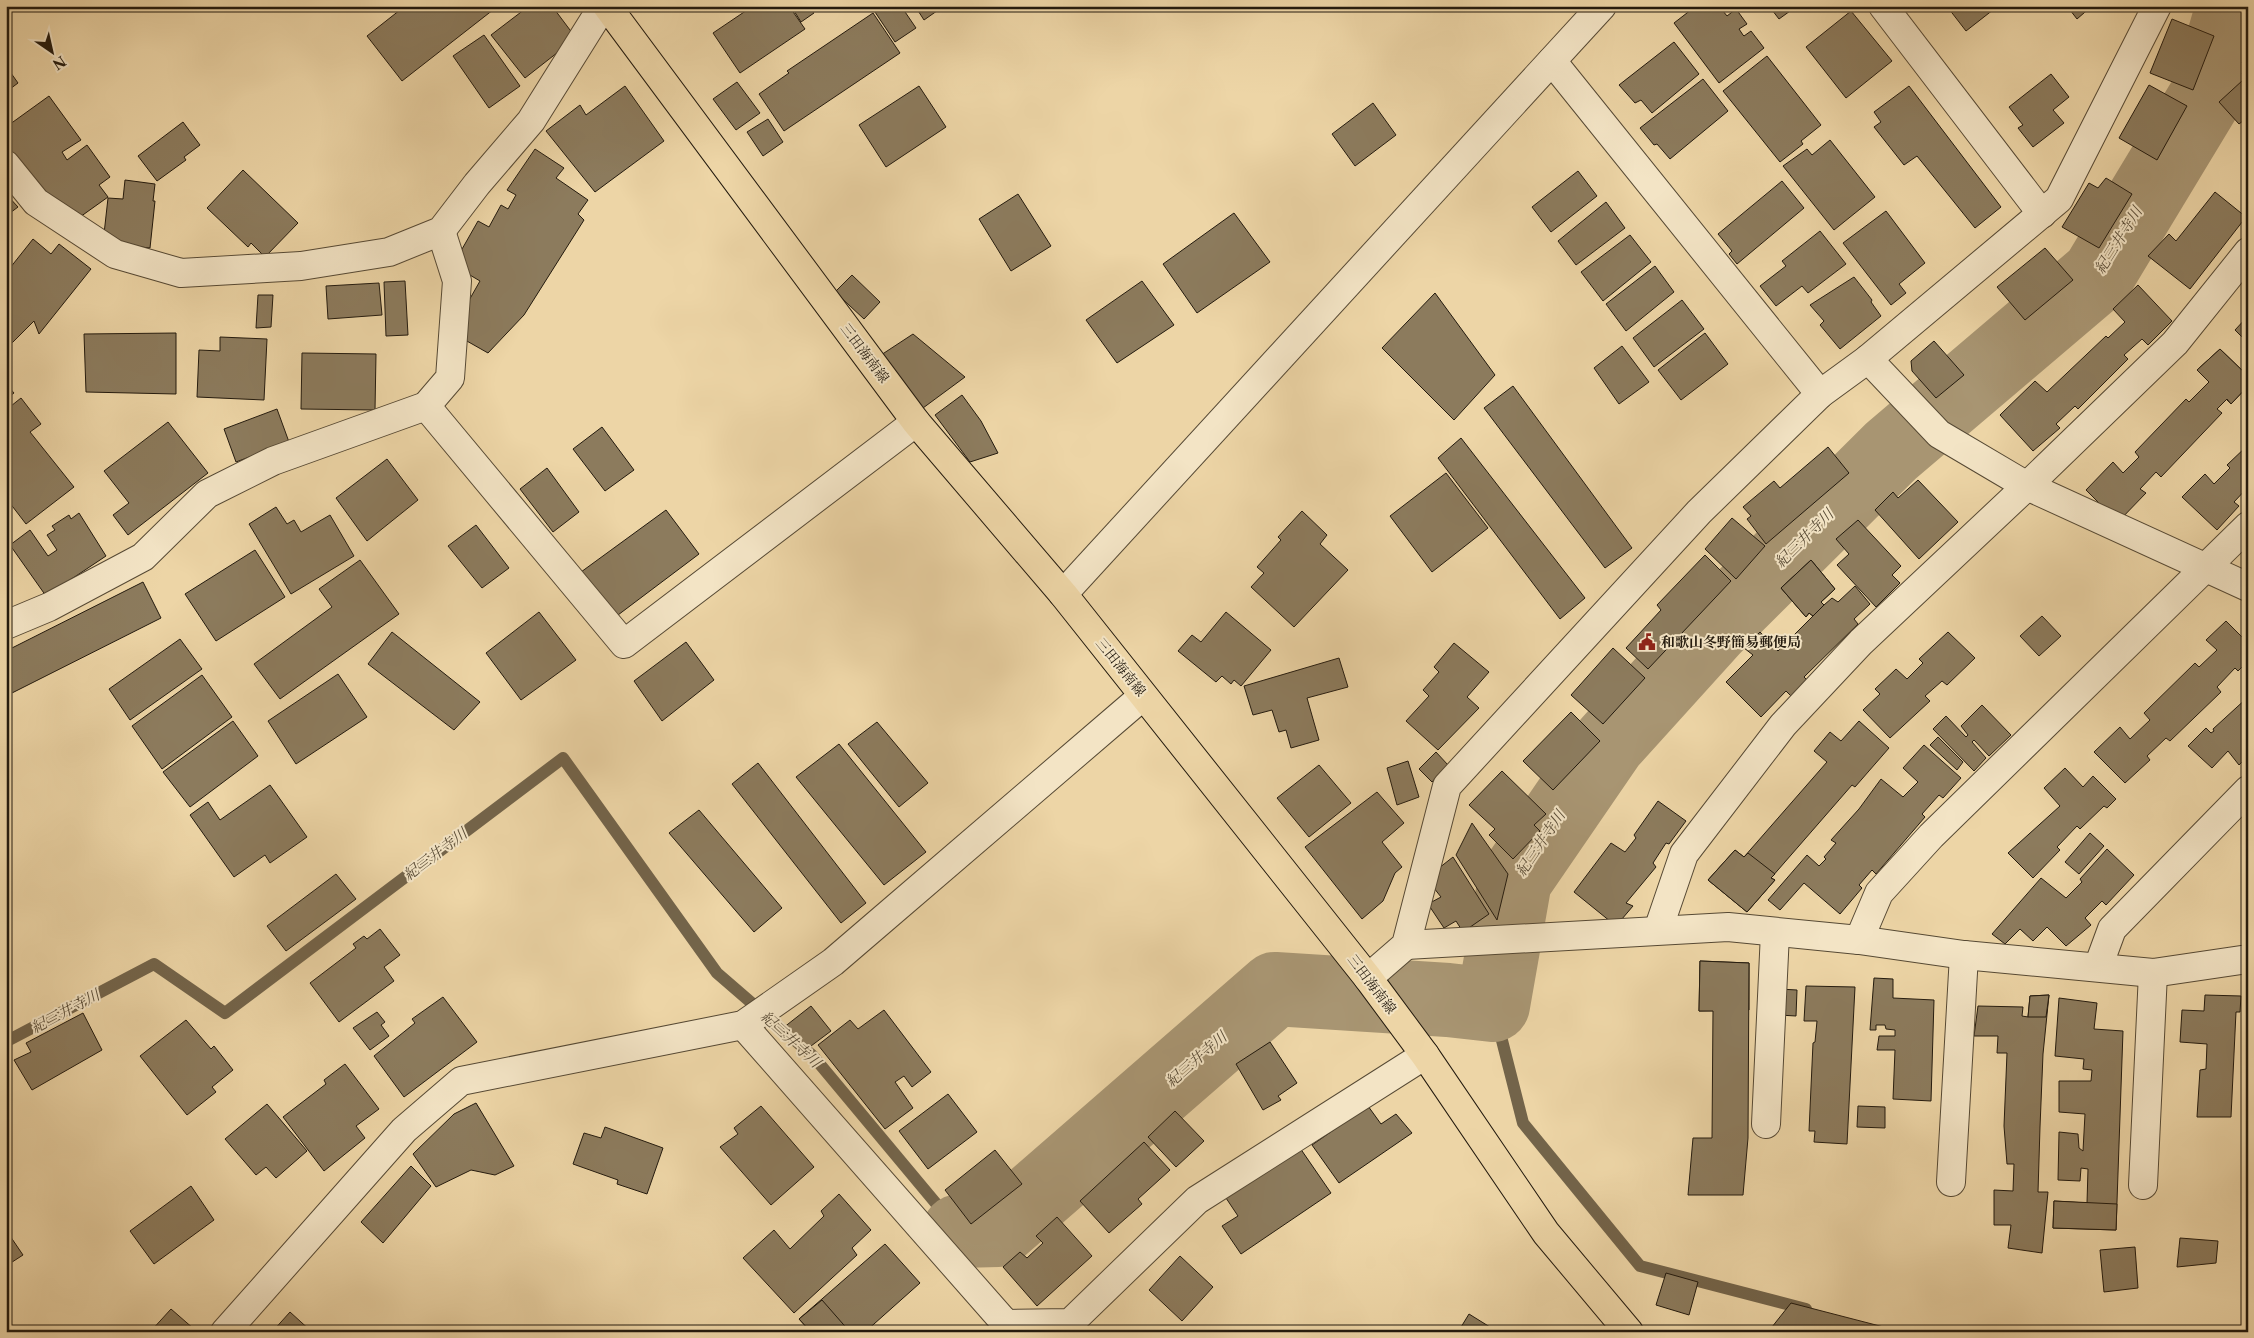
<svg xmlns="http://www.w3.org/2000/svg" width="2254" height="1338" font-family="'Libre Caslon Text','Noto Serif JP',serif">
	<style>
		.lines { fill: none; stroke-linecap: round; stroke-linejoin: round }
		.stream { stroke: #73644a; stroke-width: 12 }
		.river { stroke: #a89572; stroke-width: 74 }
		.building { fill: #8c7b5d; stroke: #231a0e }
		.minor-casing { stroke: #564934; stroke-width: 30 }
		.major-casing { stroke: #231a0e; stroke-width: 30 }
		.minor { stroke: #f3e4c5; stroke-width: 28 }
		.major { stroke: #edd5a6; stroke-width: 28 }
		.labels { text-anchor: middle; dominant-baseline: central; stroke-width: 4; stroke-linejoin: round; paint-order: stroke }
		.street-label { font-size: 14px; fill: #231a0e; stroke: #f3e4c5 }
		.poi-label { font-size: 14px; font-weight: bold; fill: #231a0e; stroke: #f3e4c5; text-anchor: start }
		.water-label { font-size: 15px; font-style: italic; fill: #584b36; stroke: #f3e4c5 }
	</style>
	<rect width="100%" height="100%" fill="#edd5a6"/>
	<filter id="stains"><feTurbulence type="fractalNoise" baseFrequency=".004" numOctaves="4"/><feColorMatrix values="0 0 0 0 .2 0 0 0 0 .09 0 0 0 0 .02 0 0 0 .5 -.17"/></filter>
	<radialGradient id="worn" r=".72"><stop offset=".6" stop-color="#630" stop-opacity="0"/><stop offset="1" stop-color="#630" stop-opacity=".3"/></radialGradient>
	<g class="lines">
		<!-- stream -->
		<g class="stream">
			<path d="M1493,1005l30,118 117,143 166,43"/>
			<path d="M6,1037l3,3 145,-76 71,49 338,-255 154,215 96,83 146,175"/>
		</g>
		<!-- river -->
		<path class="river" d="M959,1231l39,-1 277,-241 173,11 45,5 22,-125 94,-137 105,-116 177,-176 207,-176 110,-182 25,-87"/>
	</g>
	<!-- building -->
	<g class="building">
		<path d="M405,6h93l-96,75 -35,-45z"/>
		<path d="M529,6h23l24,32 -51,40 -34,-43z"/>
		<path d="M753,6h36l16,23 -65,44 -27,-40z"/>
		<path d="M791,6h18l5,7 -13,9z"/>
		<path d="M871,6h30l15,22 -21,14z"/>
		<path d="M915,6h29l-20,14z"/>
		<path d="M1696,6h23l8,10 9,-7 11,15 -8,5 4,6 1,1 7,-5 13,17 -45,35 -45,-60z"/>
		<path d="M1769,6h28l-18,13z"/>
		<path d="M1952,6h46l-32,25 -17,-22z"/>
		<path d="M2067,6h25l-15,13z"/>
		<path d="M1851,11l41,50 -46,37 -40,-51z"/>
		<path d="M873,13l27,40 -116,78 -25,-37 30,-21 -2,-2z"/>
		<path d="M2172,19l42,17 -21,54 -43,-17z"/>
		<path d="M484,35l36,51 -31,22 -36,-52z"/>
		<path d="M1674,42l25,32 -47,39 -11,-13 -6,3 -16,-18z"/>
		<path d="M1767,56l54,69 -20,16 2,3 -23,18 -57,-71z"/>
		<path d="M2248,57v23l-6,-6 4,-6 -4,-6z"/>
		<path d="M6,66l12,17 -12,9z"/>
		<path d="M2051,74l18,23 -16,13 11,13 -31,24 -15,-19 5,-3 -14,-18z"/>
		<path d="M1703,79l25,32 -58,48 -13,-15 -3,1 -14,-17z"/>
		<path d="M2243,80l5,5v32l-9,7 -20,-22z"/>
		<path d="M737,82l23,31 -24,17 -23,-31z"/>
		<path d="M2149,85l38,21 -30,54 -38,-22z"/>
		<path d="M625,86l39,55 -69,51 -49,-61 34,-26 6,10z"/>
		<path d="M919,86l27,41 -60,40 -27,-42z"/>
		<path d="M1909,86l92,121 -26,21 -58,-72 -13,9 -30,-38 7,-5 -7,-10z"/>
		<path d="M49,96l32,44 -19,12 5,8 20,-15 23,32 -11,8 9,12 -35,25 -18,-14 -49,-55v-26z"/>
		<path d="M1373,103l23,32 -41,31 -23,-32z"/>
		<path d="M768,119l15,23 -20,14 -16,-24z"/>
		<path d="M183,122l17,23 -16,12 2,3 -29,21 -19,-25z"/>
		<path d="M1830,140l45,57 -41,33 -51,-64 24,-17 5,6z"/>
		<path d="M535,149l29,19 -8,10 32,22 -10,14 6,6 -60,95 -36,38 -37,-21 29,-51 -27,-16 25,-44 11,6 12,-22 7,4 8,-14 -9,-5z"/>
		<path d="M243,170l55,53 -33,34 -14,-14 -3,4 -41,-39z"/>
		<path d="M1578,171l19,25 -46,36 -19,-25z"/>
		<path d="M2106,178l26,16 -33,54 -37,-21 27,-44 9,5z"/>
		<path d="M125,180l30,4 -2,17h2l-5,47 -47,-5 5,-45 15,1z"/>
		<path d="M1782,181l22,27 -67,56 -8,-10 3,-3 -14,-17z"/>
		<path d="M2215,192l31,25 -56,72 -42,-33 21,-22 7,7z"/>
		<path d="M6,194l12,13 -12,9z"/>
		<path d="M1018,194l33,52 -40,25 -32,-52z"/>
		<path d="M1606,202l19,26 -49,37 -18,-24z"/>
		<path d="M1886,211l39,52 -26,21 7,9 -15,12 -48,-62z"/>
		<path d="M1234,213l36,49 -73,51 -34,-49z"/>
		<path d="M1820,231l26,33 -38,29 -6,-7 -26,20 -16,-20 26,-20 -4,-5z"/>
		<path d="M1630,235l21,27 -48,39 -22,-29z"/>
		<path d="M33,239l18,15 8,-10 32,25 -52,65 -5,-13 -25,25 -3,-2v-71z"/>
		<path d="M2045,248l28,32 -48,40 -28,-33z"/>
		<path d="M1655,266l19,26 -48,39 -20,-27z"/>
		<path d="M852,275l28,27 -16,17 -29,-27z"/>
		<path d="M1854,277l18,23 -1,2 10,14 -41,33 -20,-24 4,-4 -14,-16z"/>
		<path d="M405,281l3,54 -22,1 -2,-54z"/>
		<path d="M1142,281l32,44 -57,38 -31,-43z"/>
		<path d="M379,283l3,32 -54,4 -2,-33z"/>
		<path d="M2138,285l34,36 -24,24 -6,-6 -18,16 4,4 -50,50 -3,-3 -19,18 4,4 -27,23 -33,-36 35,-34 12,11 59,-56 2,2 17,-16 -12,-13z"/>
		<path d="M1435,293l60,82 -41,45 -72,-72z"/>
		<path d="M258,295h15l-2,32 -15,1z"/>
		<path d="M1682,300l22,29 -50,38 -21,-29z"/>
		<path d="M2248,316v27l-13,-13z"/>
		<path d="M176,333v61l-90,-2 -2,-58z"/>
		<path d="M1705,333l23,31 -47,36 -23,-30z"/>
		<path d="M913,334l52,43 -42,31 -42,-53z"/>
		<path d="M220,337l47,2 -3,61 -67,-3 2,-47 21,1z"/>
		<path d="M1934,341l30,34 -28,23 -24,-27 -1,-10z"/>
		<path d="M1622,346l27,36 -30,22 -25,-36z"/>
		<path d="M2220,349l28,27v10l-17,18 -34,-34z"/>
		<path d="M2220,349l28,27v10l-17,18 -4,-5 -10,10 5,4 -61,64 -5,-5 -16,17 6,4 -28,29 -32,-32 27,-28 10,11 16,-16 -4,-5 51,-53 3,3 20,-20 -12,-12z"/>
		<path d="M302,353l74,1 -1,56 -74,-1z"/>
		<path d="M6,384l8,9 -8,6z"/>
		<path d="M1513,386l119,162 -27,20 -121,-160z"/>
		<path d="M962,395l19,26 17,32 -28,9 -35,-47z"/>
		<path d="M21,398l20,26 -11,8 44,55 -48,37 -20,-26v-88z"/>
		<path d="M277,409l12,33 -53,20 -12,-33z"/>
		<path d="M168,422l40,51 -80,62 -15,-20 16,-12 -25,-32z"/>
		<path d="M602,427l32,43 -29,21 -32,-42z"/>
		<path d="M1461,438l124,160 -25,21 -122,-161z"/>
		<path d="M2248,445v42l-14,15 5,4 -22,24 -35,-33 23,-23 9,10 16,-16 -3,-3z"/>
		<path d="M1828,447l21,26 -83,71 -19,-25 4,-3 -8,-9 31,-26 6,7z"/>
		<path d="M387,459l31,41 -51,41 -31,-43z"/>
		<path d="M547,468l32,44 -26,20 -33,-43z"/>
		<path d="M1446,473l42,55 -56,44 -42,-56z"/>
		<path d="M1918,480l40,42 -39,37 -44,-49 18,-18 5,6z"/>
		<path d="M276,507l11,17 7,-4 7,12 29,-17 24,41 -63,38 -42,-70z"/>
		<path d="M666,510l33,44 -85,64 -33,-46z"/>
		<path d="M1302,511l25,24 -7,9 28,26 -54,57 -43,-40 13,-14 -7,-6 24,-27 -3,-3z"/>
		<path d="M79,513l27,43 -60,40 -36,-51 20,-15 18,26 9,-6 -10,-15 8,-5 -3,-4 17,-11 2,4z"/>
		<path d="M1732,518l33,28 -29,33 -31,-30z"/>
		<path d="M1858,520l43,46 -9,9 8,8 -24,24 -39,-42 12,-11 -13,-15z"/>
		<path d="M476,525l33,43 -27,20 -34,-42z"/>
		<path d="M255,550l30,47 -69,44 -31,-47z"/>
		<path d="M1705,555l26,26 -83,88 -22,-21 35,-38 -4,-5z"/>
		<path d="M360,560l39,54 -119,85 -26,-35 78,-57 -13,-18z"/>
		<path d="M1811,560l24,29 -14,13 3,3 8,-7 6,4 17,-16 15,18 -16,15 4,5 -54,53 4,4 -16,16 -6,-6 -25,26 -35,-35 27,-27 -9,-7 16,-16 18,19 35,-35 -4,-3 -3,4 -25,-29z"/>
		<path d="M1811,560l24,29 -14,13 3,3 -11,11 -4,-3 -3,4 -25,-29z"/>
		<path d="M143,582l18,36 -155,78v-45z"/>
		<path d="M539,612l37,48 -55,40 -35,-47z"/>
		<path d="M1226,612l45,38 -30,36 -7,-6 -3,4 -9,-8 -6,6 -38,-31 14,-16 9,7z"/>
		<path d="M2042,616l19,20 -22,20 -19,-20z"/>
		<path d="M2226,621l22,22v18l-10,10 -3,-3 -18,19 4,5 -51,49 -4,-3 -19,18 3,4 -25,23 -31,-31 26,-25 10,12 20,-19 -6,-7 51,-50 4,4 18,-17 -11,-10z"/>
		<path d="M392,632l88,70 -26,28 -86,-66z"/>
		<path d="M1948,632l27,26 -28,27 -5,-4 -17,15 5,5 -40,37 -27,-28 17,-16 -5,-5 21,-20 11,10 16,-16 -4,-4z"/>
		<path d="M180,639l22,30 -72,51 -21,-31z"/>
		<path d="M686,642l28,38 -52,41 -28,-40z"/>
		<path d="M1454,643l35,29 -22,25 12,11 -41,42 -32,-29 23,-25 -6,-6 16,-18 -5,-5z"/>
		<path d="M1613,648l32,30 -42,46 -32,-29z"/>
		<path d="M1339,658l9,29 -41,11 12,42 -28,8 -5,-18 -7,2 -7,-22 -19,5 -9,-29z"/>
		<path d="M338,674l29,43 -71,47 -28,-43z"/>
		<path d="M202,675l30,42 -70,52 -30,-43z"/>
		<path d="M2248,697v59l-9,9 -11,-14 -16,17 -24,-22 18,-18 5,5 3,-2 -1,-2z"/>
		<path d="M1982,705l29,30 -22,21 -15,-16 -2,2 14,16 -12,13 -41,-42 13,-13 20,21 2,-2 -7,-9z"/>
		<path d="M1571,712l29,29 -47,49 -30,-29z"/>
		<path d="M233,721l25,35 -68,51 -27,-35z"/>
		<path d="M1859,721l30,27 -34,39 -3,-2 -81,93 4,2 -28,32 -39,-32 27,-30 9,7 83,-95 -13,-11 16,-19 11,9z"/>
		<path d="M877,722l51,61 -29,24 -51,-63z"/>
		<path d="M1938,737l25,25 -6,8 -27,-25z"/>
		<path d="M839,744l87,108 -42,33 -88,-108z"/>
		<path d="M1924,745l37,33 -18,20 -4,-3 -17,19 3,3 -49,57 -4,-4 -13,15 3,3 -22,26 -36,-31 -24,27 -12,-10 39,-45 12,11 7,-7 -2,-2 12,-14 -5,-3 28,-31 22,-30 22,18 15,-15 -15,-14z"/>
		<path d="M1436,752l12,13 -16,17 -13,-13z"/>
		<path d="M1408,761l11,36 -22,8 -10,-37z"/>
		<path d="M758,763l108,140 -25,20 -109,-139z"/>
		<path d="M1319,765l32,38 -42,34 -32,-39z"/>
		<path d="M2065,768l18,19 10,-11 23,23 -9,9 -3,-2 -24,23 -3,-3 -20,21 3,3 -27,28 -25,-25 52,-47 -16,-18z"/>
		<path d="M1502,771l44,43 -12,11 6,6 -27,28 -24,-24 6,-6 -26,-24z"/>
		<path d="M270,785l37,52 -37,26 -5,-8 -31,22 -44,-62 18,-13 12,18z"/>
		<path d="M1377,792l27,31 -22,19 20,25 -7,6 -12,28 -21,18 -57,-72z"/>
		<path d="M1658,801l28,20 -17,23 -3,-1 -13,20 3,4 -30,36 7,3 -17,20 -42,-34 37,-49 14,9 11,-14 -2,-3z"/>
		<path d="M699,810l83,98 -28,24 -85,-99z"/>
		<path d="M1472,823l36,51 -11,46 -41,-65z"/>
		<path d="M2090,833l14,13 -25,28 -14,-12z"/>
		<path d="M2107,849l27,26 -28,30 -4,-4 -17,17 6,7 -25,21 -19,-19 -14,14 -13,-12 -15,15 -13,-10 49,-56 25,20 16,-16 -2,-3z"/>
		<path d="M1735,850l9,7 4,-4 27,21 -4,4 4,2 -28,32 -39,-32z"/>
		<path d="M1453,857l36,57 -26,18 -7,-11 -12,7 -16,-24 13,-7 -11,-14 9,-15z"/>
		<path d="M336,874l20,25 -70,52 -19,-25z"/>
		<path d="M380,929l20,26 -16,12 10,14 -55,41 -29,-39 46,-35 -3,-4 11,-8 3,3z"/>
		<path d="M1700,961l49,2v47l-50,1z"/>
		<path d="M1700,961l49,2 -1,175 -5,57h-55l5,-57h19l1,-127h-14z"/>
		<path d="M1874,978l19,1v19l41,2 -3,101 -38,-2 2,-49h-18l2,-14h16v-6l-9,-1 -1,-4h-9v5h-6z"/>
		<path d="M1806,986l49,1 -8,157 -33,-2 1,-11h-6l4,-88 2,-1 2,-21h-13z"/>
		<path d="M1779,989l18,1 -1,26 -17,-1z"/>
		<path d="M2049,995l-6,59 -3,73 -2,65h10l-6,61 -34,-5 3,-23h-17v-35l19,1 1,-27h-7l-3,-38 3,-73h-10l1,-17h-24l4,-30 45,1 -1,9 6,1 2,-21z"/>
		<path d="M2049,995l-3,22h-18l2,-21z"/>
		<path d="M2205,995l36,1 -1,16h-4l-5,105h-34l3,-47 6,-1 1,-25 -27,-2 2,-32 22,1z"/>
		<path d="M443,997l34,45 -73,55 -30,-41 41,-33 -3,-4z"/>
		<path d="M2059,998l38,5 -3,26 29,2 -7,199 -63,-2 1,-27 33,2 1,-34 -7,-1 -1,13 -22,-1 1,-48 19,2 1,14 4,3 2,-37 -26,-2v-31h32l1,-11 -9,-1 1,-10 -29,-3z"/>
		<path d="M811,1006l20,25 -28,21 -20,-24z"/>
		<path d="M884,1010l47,62 -19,15 -8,-11 -9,6 18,26 -28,21 -67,-84 32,-25 8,9z"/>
		<path d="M377,1012l8,10 -4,3 8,11 -19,14 -17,-22z"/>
		<path d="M83,1013l19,37 -70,40 -18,-30 17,-8 -5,-9z"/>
		<path d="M186,1020l25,29 3,-3 19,24 -21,17 4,5 -29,23 -47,-59z"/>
		<path d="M1270,1042l27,41 -19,13 3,4 -18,10 -27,-46z"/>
		<path d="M345,1064l34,45 -23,17 9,12 -41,33 -41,-54 43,-33 -2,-4z"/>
		<path d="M948,1094l29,38 -49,37 -29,-38z"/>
		<path d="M476,1103l38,63 -19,9 -24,-5 -35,17 -23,-33 41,-40z"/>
		<path d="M267,1104l40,47 -31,27 -10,-11 -10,8 -31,-36z"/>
		<path d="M2244,1104h4v33h-5z"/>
		<path d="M761,1106l53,61 -43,38 -51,-58 18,-13 -4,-6z"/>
		<path d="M1368,1106l13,18 15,-10 16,19 -73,50 -27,-38z"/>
		<path d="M1858,1106l27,1v21l-28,-1z"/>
		<path d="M1175,1111l29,30 -28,26 -28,-30z"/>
		<path d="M605,1127l58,21 -16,46 -30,-10 1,-4 -45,-16 11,-31 17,5z"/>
		<path d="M1144,1142l26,28 -32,29 4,5 -33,29 -29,-32z"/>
		<path d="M1300,1148l31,45 -90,61 -19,-28 16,-10 -12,-18z"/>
		<path d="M995,1150l27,34 -51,40 -26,-34z"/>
		<path d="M2245,1162h3v42l-5,-1z"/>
		<path d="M411,1166l20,20 -48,57 -22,-21z"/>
		<path d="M191,1186l23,34 -60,44 -24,-33z"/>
		<path d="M839,1194l32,36 -19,18 5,7 -63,58 -51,-55 31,-28 16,19 34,-33 -3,-5z"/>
		<path d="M2054,1201l63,3 -1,26 -63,-2z"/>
		<path d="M1057,1217l35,39 -55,50 -34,-39 17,-15 7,6 16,-15 -7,-7z"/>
		<path d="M6,1230l17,25 -17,11z"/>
		<path d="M2180,1238l38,3 -2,22 -39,4z"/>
		<path d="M885,1244l35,39 -55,49h-54l-12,-13z"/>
		<path d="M2135,1247l3,41 -34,4 -4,-42z"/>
		<path d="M1180,1256l33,31 -31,34 -33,-31z"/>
		<path d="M1666,1273l32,9 -9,33 -33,-10z"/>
		<path d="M822,1300l28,32h-39l-12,-13z"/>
		<path d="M1791,1303l112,29h-135z"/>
		<path d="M171,1309l23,20 -2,3h-42z"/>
		<path d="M290,1312l22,20h-40z"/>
		<path d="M1469,1314l29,18h-40z"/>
	</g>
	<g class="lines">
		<!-- minor casing -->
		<g class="minor-casing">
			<g id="minor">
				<path d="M1883,6l159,208"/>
				<path d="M1552,61l268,333"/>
				<path d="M6,165l30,37 79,52 66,19 120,-7 88,-14 52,-21 36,-47 54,-63 72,-115"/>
				<path d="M1868,359l71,75 88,52 221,101"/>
				<path d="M426,406l198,238 292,-222"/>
				<path d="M1063,594l539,-588"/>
				<path d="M6,625l43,-18 94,-50 64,-63 66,-33 153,-55 24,-28 7,-97 -16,-50"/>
				<path d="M1658,930l26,-76 99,-129 78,-83 166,-156 148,-143 73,-91"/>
				<path d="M1859,940l20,-47 52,-57 317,-310"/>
				<path d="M1406,945l322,-18 131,13 105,15 189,18 95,-14"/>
				<path d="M2098,967l14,-38 136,-139"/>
				<path d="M1368,978l38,-33 41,-159 252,-274 121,-118 48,-35 191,-160 98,-193"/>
				<path d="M743,1025l263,299 64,-1 127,-123 228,-145"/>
				<path d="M1766,1124l9,-191"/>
				<path d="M1951,1182l13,-227"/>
				<path d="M2143,1185l10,-212"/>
				<path d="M225,1332l179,-202 57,-49 282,-56 90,-63 310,-266"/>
			</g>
		</g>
		<!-- major casing -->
		<g class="major-casing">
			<path id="major" d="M607,6l309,416 147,172 305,384 57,77 121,178 83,99"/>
		</g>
		<!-- minor -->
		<use href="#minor" class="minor"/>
		<!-- major -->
		<use href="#major" class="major"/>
	</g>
	<!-- icons -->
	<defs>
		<g id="civic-bare" transform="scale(1.35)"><path d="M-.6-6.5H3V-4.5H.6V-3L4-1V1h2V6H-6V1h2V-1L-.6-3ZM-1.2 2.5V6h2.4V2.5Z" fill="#8f2418" stroke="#f3e4c5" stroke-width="2.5" paint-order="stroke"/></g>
	</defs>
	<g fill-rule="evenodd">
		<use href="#civic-bare" x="1647" y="642"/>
	</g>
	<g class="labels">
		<!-- street labels -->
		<g class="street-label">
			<text transform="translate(865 353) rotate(53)">三田海南線</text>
			<text transform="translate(1121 667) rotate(51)">三田海南線</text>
			<text transform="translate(1372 984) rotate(53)">三田海南線</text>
		</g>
		<!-- poi labels -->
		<g class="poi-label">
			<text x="1661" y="642">和歌山冬野簡易郵便局</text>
		</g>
		<!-- water labels -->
		<g class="water-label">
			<text transform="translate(2118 240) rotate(-58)">紀三井寺川</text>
			<text transform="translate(1804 538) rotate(-45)">紀三井寺川</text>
			<text transform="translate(1540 843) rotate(-56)">紀三井寺川</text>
			<text transform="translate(435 854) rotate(-37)">紀三井寺川</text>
			<text transform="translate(65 1011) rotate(-28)">紀三井寺川</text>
			<text transform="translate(791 1039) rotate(43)">紀三井寺川</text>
			<text transform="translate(1196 1059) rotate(-41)">紀三井寺川</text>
		</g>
	</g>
	<!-- margin -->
	<rect width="2254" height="1338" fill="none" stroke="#edd5a6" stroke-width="25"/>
	<rect x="8" y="8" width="2239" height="1323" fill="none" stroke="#231a0e" stroke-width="2.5"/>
	<rect x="12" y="12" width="2229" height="1313" fill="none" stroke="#231a0e"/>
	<!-- north arrow -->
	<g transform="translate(52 52) rotate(146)" stroke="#f3e4c5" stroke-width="4" paint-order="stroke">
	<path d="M0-4L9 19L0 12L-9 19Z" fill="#231a0e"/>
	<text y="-8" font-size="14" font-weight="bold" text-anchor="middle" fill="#231a0e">N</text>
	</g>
	<rect width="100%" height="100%" filter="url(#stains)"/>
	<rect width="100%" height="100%" fill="url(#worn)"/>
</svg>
